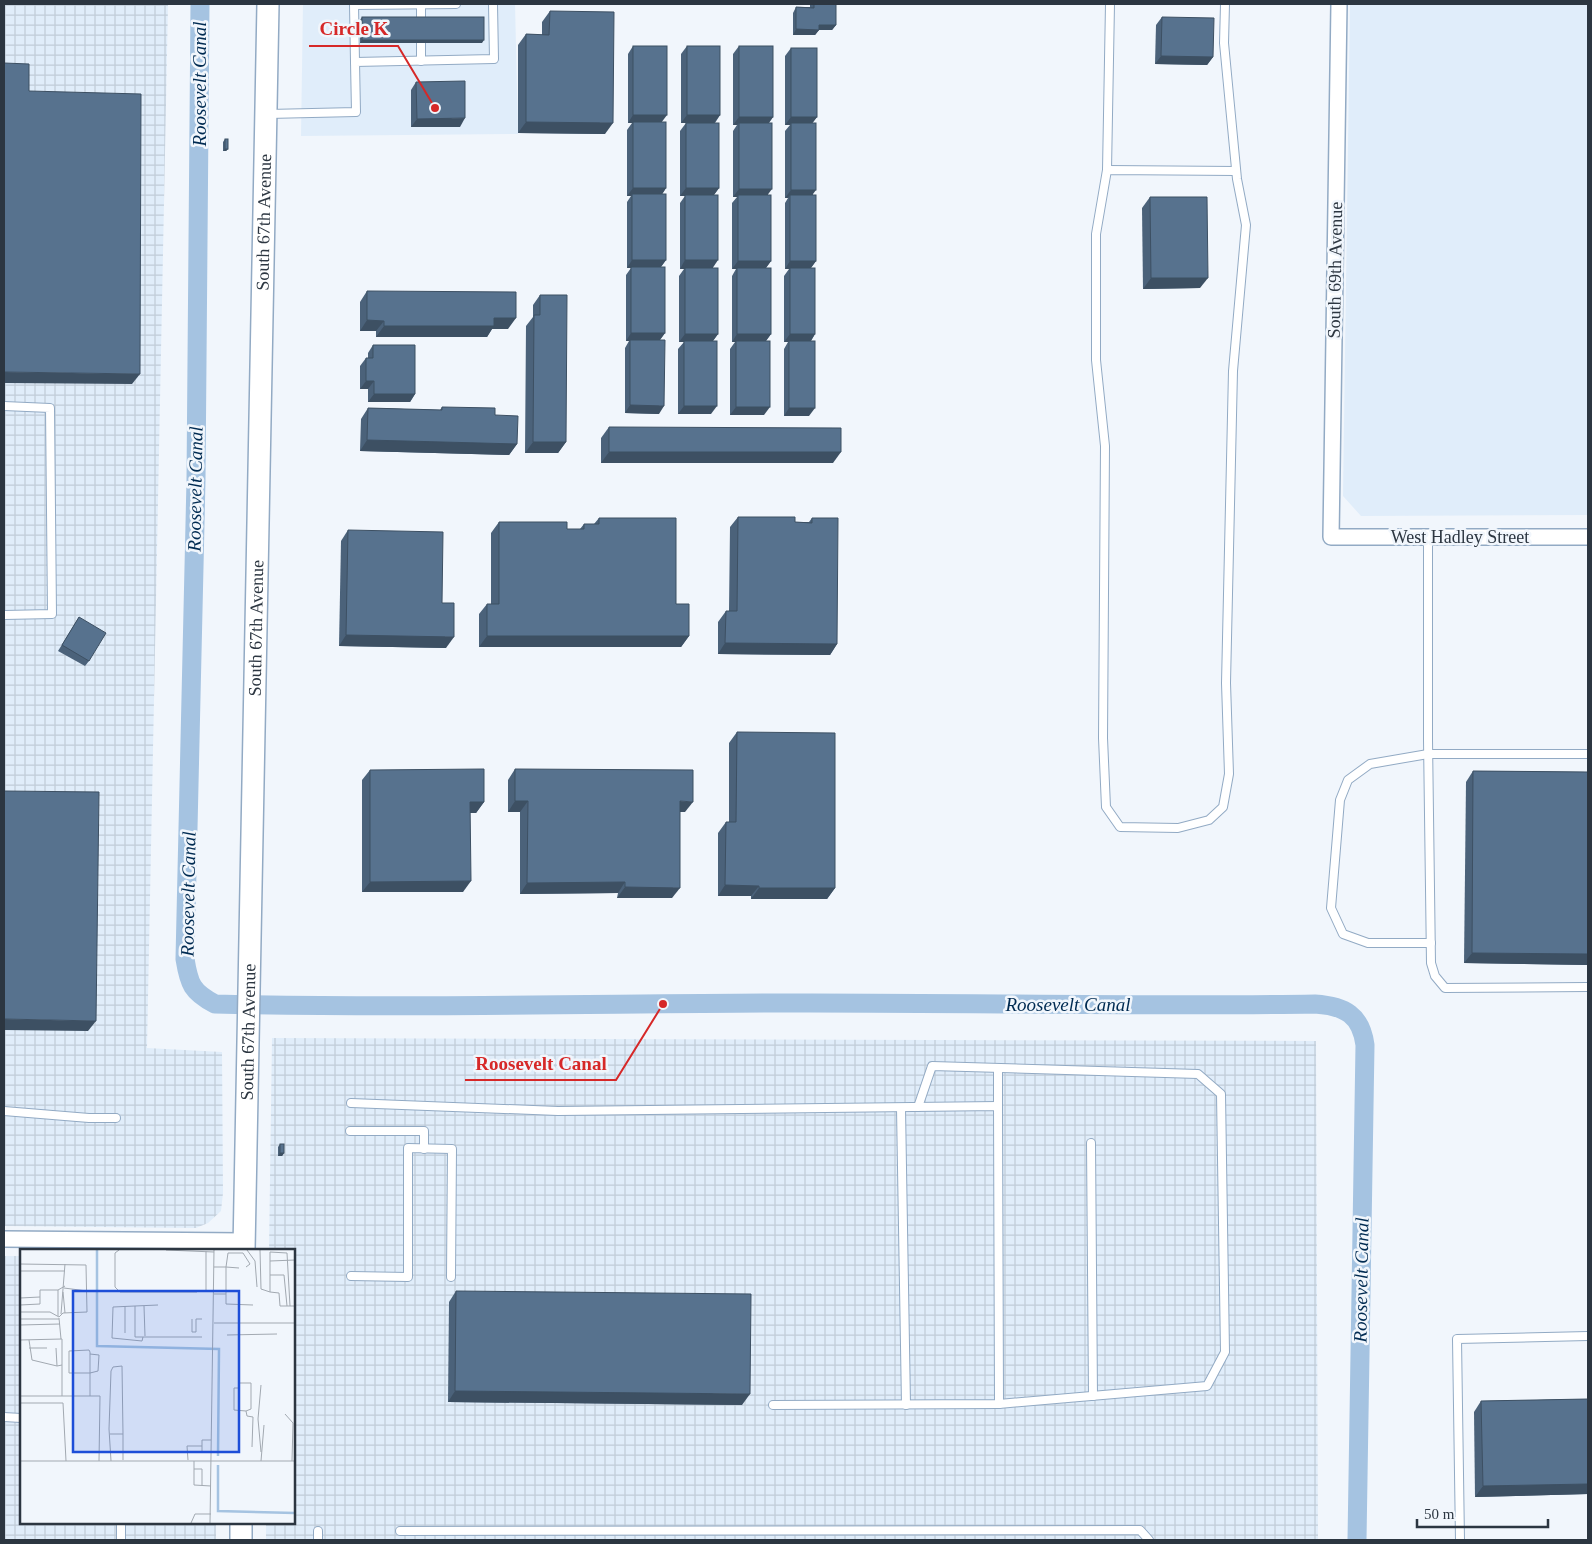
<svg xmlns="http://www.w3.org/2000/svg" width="1592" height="1544" font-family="'Times New Roman',serif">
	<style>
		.built { fill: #e0edfa }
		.industrial { fill: url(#industrial-grid) }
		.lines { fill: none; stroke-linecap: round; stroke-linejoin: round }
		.canal { stroke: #a5c3e1; stroke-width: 19 }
		.lane-casing { stroke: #92aac4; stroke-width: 10 }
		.street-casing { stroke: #92aac4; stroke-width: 18 }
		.secondary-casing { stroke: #92aac4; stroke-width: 24 }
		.lane { stroke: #fff; stroke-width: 8 }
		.street { stroke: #fff; stroke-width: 15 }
		.secondary { stroke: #fff; stroke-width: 21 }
		.wall { fill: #4b627a }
		.shaded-wall { fill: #3d5063 }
		.building { fill: #57728e; stroke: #3d5063 }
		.labels { text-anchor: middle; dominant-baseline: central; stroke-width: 5; stroke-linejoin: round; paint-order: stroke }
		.street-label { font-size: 18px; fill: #2c3641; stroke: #f1f6fc }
		.water-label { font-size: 19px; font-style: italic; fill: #002b52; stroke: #f1f6fc }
		.inset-river { fill: none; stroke: #a5c3e1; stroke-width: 2.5 }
		.inset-road { fill: none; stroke: #a2a9b1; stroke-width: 1 }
		.view { fill: #1d4ed8; fill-opacity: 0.15; stroke: #1d4ed8; stroke-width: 2.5 }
		.inset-edge { fill: none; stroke: #2c3641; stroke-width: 2.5 }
		.leader { fill: none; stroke: #d62828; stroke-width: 2 }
		.callout-dot { fill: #d62828; stroke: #f1f6fc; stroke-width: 2 }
		.callout-label { font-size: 19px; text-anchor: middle; font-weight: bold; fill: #d62828; stroke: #f1f6fc; stroke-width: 5; stroke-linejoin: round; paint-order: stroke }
	</style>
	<defs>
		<pattern id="industrial-grid" width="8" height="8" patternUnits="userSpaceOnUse" patternTransform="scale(1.25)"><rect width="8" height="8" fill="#e0edfa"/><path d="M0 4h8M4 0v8" fill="none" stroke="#c0ccd8"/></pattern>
	</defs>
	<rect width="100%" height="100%" fill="#f1f6fc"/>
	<!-- built -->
	<g class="built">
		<path d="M303,4h212l3,130 -217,2z"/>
		<path d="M1350,4h238v511l-227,1 -18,-20z"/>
	</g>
	<!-- industrial -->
	<g class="industrial">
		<path d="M4,4h164l-21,1044 75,4 1,141 -2,18 -13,12 -12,5 -192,-2z"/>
		<path d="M272,1038l1044,3 2,499h-1052v-17h28v-273h-25z"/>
		<path d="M4,1256h17v267h195v17h-212z"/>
	</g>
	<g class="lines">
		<!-- canal -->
		<path class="canal" d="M200,4l-4,476 -11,479c4,25 7,33 30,45 184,4 369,0 553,-1 182,-1 365,4 547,1 30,2 46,11 50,41l-8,495"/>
		<!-- lane casing -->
		<g class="lane-casing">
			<g id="lane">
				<path d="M421,4v16"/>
				<path d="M1225,4l-1,39 13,136 9,46 -13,146 -7,312 3,91 -6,33 -14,13 -31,8 -58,-1 -14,-20 -3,-69 2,-292 -9,-86v-126l11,-64 129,1"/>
				<path d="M421,43v18"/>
				<path d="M355,62l-1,-57 102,-1"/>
				<path d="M268,114l88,-2 -1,-50 139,-3 -1,-55"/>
				<path d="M1107,170l3,-166"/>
				<path d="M4,406l46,2 2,206 -48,1"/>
				<path d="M1428,538v202l3,223 4,13 10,12 143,-1"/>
				<path d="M1431,943h-63l-25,-9 -12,-26 9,-108 8,-20 22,-16 58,-10h160"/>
				<path d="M998,1068v38"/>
				<path d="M351,1103l207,8 440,-5 1,298 -226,1"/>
				<path d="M918,1107l14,-41 266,8 23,20 4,258 -18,34 -208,18"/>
				<path d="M901,1108l5,297"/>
				<path d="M4,1111l85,7h27"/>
				<path d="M350,1131h74v18"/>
				<path d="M1091,1143l2,253"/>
				<path d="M351,1276l57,1v-129l44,1 -1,128"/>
				<path d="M4,1417l17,1"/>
				<path d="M400,1531l740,-1 9,10"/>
				<path d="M121,1540v-17"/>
				<path d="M318,1540v-9"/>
				<path d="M1460,1540l-3,-201 131,-3"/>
			</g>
		</g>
		<!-- street casing -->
		<g class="street-casing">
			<g id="street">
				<path d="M1339,4l-8,533h257"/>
				<path d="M4,1239l240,2"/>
			</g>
		</g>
		<!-- secondary casing -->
		<g class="secondary-casing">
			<g id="secondary">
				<path id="s1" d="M244,1250l24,-1246"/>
				<path d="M241,1540v-17"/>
			</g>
		</g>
		<!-- lane -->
		<use href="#lane" class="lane"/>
		<!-- street -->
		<use href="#street" class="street"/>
		<!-- secondary -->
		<use href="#secondary" class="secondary"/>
	</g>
	<!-- wall -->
	<g class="wall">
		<path d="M810,4h26v21l-4,5h-13l-4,5h-22v-22l3,-6h14z"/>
		<path d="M550,11l55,123 -87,-1v-88l8,-11 16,1v-13z"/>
		<path d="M362,17l120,26h-122v-23z"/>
		<path d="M1162,17l51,40 -6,8 -52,-1 1,-39z"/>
		<path d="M633,46l29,76 4,66 -4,6 4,66 -5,7 4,66 -5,7 -1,74 -34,-1v-65l4,-7h-3v-66l5,-7h-4v-66l4,-6h-4v-66l5,-7h-4v-69z"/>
		<path d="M687,46l33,69 -5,8 4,65 -5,7 -1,73 5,66 -5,7 -2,73h-33v-65l6,-7h-5v-66l5,-7h-4v-66l5,-7h-5v-65l6,-8h-5v-69z"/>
		<path d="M739,46l34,71 -4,6 -1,72 3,66 -5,7 5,66 -5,7 -2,74h-34v-66l5,-7h-3v-66l4,-7h-4v-66l5,-6h-4v-66l4,-6h-4v-71z"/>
		<path d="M791,48l26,69 -5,6 1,72 3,66 -5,7 4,66 -4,7 -2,75h-25v-67l4,-7h-4v-66l5,-7h-4v-66l3,-5h-3v-67l5,-6h-5v-69z"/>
		<path d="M416,82l44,45h-49v-37z"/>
		<path d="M225,139l3,10 -2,2h-3v-9z"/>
		<path d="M1150,197l50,91 -57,1 -1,-81z"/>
		<path d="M367,291l141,38h-16l-5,8h-111v-6h-16v-29z"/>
		<path d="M540,295l26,147 -8,11h-33l1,-127 7,-9v-12z"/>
		<path d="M373,345l42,49 -5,8h-42v-13h-8v-23l6,-8h2v-5z"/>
		<path d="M442,407l53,8 22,29 -8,11 -149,-4 1,-32 7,-11 72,2z"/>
		<path d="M609,427l224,36h-232v-25z"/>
		<path d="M738,517l57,5h14l3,-4 25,126 -7,11 -112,-1v-32l8,-11h3l1,-84z"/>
		<path d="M599,518l77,86 13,32 -8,11h-202v-33l8,-10h4v-71l8,-11 68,7h13l4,-5h10z"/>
		<path d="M348,530l94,73 4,45 -107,-2 2,-105z"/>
		<path d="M79,617l10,44 -4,5 -27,-15z"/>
		<path d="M737,732l98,156 -8,11h-76v-3h-33v-63l8,-11h3v-79z"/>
		<path d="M515,769l170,43h-5l-8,86h-55l1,-5 -98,1v-82h-12v-32z"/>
		<path d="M370,770l114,32 -8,11h-6l-7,79h-101v-112z"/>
		<path d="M1473,771l115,1v193l-124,-2 2,-181z"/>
		<path d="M280,1144l4,9 -2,3h-4v-9z"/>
		<path d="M456,1291l286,114 -294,-3 1,-100z"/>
		<path d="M1588,1399v95l-113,3 -1,-85 7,-11z"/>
	</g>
	<!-- shaded-wall -->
	<g class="shaded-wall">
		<path d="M819,25h17l-4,5h-13l-4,5h-22l3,-6z"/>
		<path d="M362,40h122l-2,3h-122z"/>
		<path d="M1161,56l52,1 -6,8 -52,-1z"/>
		<path d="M633,115h34l-6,8h-33z"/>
		<path d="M687,115h33l-6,8h-33z"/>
		<path d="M739,117h34l-6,8 -28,-2 -2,2h-4z"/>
		<path d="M791,117h26l-6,8 -20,-2 -1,2h-5z"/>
		<path d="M465,118l-5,9h-49l6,-8z"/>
		<path d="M526,122l87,1 -8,11 -87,-1z"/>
		<path d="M225,149h3l-2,2h-3z"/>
		<path d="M633,188h33l-5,8 -29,-2 -1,2h-4z"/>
		<path d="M686,188h33l-6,8h-33z"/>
		<path d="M739,189h33l-6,8 -28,-2 -1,2h-4z"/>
		<path d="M791,190h25l-6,8 -20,-3 -2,3h-3z"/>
		<path d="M632,260h34l-6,8h-33z"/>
		<path d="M685,260h33l-6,9h-32z"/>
		<path d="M738,261h33l-6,8h-33z"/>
		<path d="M790,261h26l-6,8h-25z"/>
		<path d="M1151,278h57l-8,10 -57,1z"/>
		<path d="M494,318h22l-8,11h-16l-5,8h-111l8,-11z"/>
		<path d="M367,320l17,1 -8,10h-16z"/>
		<path d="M631,333h34l-6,8 -29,-1 -1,1h-3z"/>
		<path d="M685,334h33l-6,8h-33z"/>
		<path d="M737,334h34l-6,8h-33z"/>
		<path d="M790,334h25l-5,8 -21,-1 -1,1h-4z"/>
		<path d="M4,372l136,2 -8,10 -128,-1z"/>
		<path d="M366,381h8l-6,8h-8z"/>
		<path d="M374,394h41l-5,8h-42z"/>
		<path d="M630,405l34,1 -5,8 -34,-1z"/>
		<path d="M684,406h33l-6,8h-33z"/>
		<path d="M736,407h34l-6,8h-34z"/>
		<path d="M789,408h26l-6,8h-25z"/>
		<path d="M367,440l150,4 -8,11 -149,-4z"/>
		<path d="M533,442h33l-8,11h-33z"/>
		<path d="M609,452h232l-8,11h-232z"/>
		<path d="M346,635l108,2 -8,11 -107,-2z"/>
		<path d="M487,636h202l-8,11h-202z"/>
		<path d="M725,643l112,1 -7,11 -112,-1z"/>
		<path d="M515,801h13l-8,11h-12z"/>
		<path d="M680,801l13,1 -8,10h-12z"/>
		<path d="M470,802h14l-8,11h-13z"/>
		<path d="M471,881l-8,11h-101l8,-10z"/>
		<path d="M625,882l-7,11 -98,1 7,-11z"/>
		<path d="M725,885l34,1 -8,10h-33z"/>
		<path d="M625,887l55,1 -8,10h-55z"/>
		<path d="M759,888h76l-8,11h-76z"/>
		<path d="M1472,953l116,1v11l-124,-2z"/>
		<path d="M4,1019l92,2 -8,10 -84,-1z"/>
		<path d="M280,1153h4l-2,3h-4z"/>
		<path d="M455,1391l295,3 -8,11 -294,-3z"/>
		<path d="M1588,1484v10l-113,3 8,-11z"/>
	</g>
	<!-- building -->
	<g class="building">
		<path d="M814,4h22v21h-17v5l-23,-1v-22l18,1z"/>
		<path d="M550,11l64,1 -1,111 -87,-1v-88l23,1z"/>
		<rect x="362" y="17" width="122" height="23"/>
		<path d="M1162,17l52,1 -1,39 -52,-1z"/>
		<rect x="633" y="46" width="34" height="69"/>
		<rect x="687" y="46" width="33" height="69"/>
		<rect x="739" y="46" width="34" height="71"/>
		<rect x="791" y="48" width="26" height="69"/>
		<path d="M4,63l25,1v27l112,3 -1,280 -136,-2z"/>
		<path d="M465,81v37l-48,1 -1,-37z"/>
		<rect x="633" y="122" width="33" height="66"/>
		<rect x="686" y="123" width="33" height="65"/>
		<rect x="739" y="123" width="33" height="66"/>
		<rect x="791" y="123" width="25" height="67"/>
		<rect x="225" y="139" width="3" height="10"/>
		<rect x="632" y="194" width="34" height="66"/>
		<rect x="685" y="195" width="33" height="65"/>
		<rect x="738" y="195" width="33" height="66"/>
		<rect x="790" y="195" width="26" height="66"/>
		<path d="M1150,197h57l1,81h-57z"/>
		<rect x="631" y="267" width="34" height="66"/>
		<rect x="685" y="268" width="33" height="66"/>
		<rect x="737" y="268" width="34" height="66"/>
		<rect x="790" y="268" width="25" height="66"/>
		<path d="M367,291l149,1v26h-22v8h-110v-5l-17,-1z"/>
		<path d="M540,295h27l-1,147h-33l1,-127h6z"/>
		<path d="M630,340h35l-1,66 -34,-1z"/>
		<rect x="684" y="341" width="33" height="65"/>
		<rect x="736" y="341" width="34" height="66"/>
		<rect x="789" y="341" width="26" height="67"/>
		<path d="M373,345h42v49h-41v-13h-8v-23h7z"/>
		<path d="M442,407l53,1v7l23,1 -1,28 -150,-4 1,-32 74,2z"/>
		<path d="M609,427l232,1v24h-232z"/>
		<path d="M738,517h57v5l17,1v-5h26l-1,126 -112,-1 1,-32h11z"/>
		<path d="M599,518h77v86h13v32h-202v-32h12v-82h68v7h17v-5h15z"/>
		<path d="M348,530l95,2 -1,71h12v34l-108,-2z"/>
		<path d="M79,617l27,16 -17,28 -27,-16z"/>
		<path d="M737,732l98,1v155h-76v-2l-34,-1 1,-63h10z"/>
		<path d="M484,769v33h-14l1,79 -101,1v-112z"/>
		<path d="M515,769l178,1v32l-13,-1v87l-55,-1v-5l-98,1 1,-82h-13z"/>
		<path d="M1473,771l115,1v182l-116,-1z"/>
		<path d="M4,791l95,1 -3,229 -92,-2z"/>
		<rect x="280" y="1144" width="4" height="9"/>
		<path d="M456,1291l295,3 -1,100 -295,-3z"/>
		<path d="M1588,1399v85l-105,2 -2,-85z"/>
	</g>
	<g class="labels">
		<!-- street labels -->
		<g class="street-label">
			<text stroke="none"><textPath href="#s1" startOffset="1028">South 67th Avenue</textPath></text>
			<text transform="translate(1335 270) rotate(-89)">South 69th Avenue</text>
			<text x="1460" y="537">West Hadley Street</text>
			<text stroke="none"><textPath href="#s1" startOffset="622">South 67th Avenue</textPath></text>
			<text stroke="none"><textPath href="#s1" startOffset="218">South 67th Avenue</textPath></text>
		</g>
		<!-- water labels -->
		<g class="water-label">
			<text transform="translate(199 84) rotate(-90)">Roosevelt Canal</text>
			<text transform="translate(195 489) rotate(-89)">Roosevelt Canal</text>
			<text transform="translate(188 894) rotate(-89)">Roosevelt Canal</text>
			<text x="1068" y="1004">Roosevelt Canal</text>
			<text transform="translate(1361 1280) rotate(-89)">Roosevelt Canal</text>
		</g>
	</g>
	<!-- overview -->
	<g transform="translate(20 1249)">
		<rect width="275" height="275" fill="#f1f6fc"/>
		<path class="inset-river" d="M77,1v96l122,3 -1,107M198,216v46l77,2"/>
		<path class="inset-road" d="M99,1l-4,3v34l5,5h77M146,1l48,2M227,1l8,11 2,26M240,1l1,39 9,3M275,11l-25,1v31l9,1 1,13h15M250,12v-9l17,1 3,53M0,15l66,1 1,47 -24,1 -4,4M194,18h12v27M219,19l-13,-1 2,-14h15l7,11 -4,3M0,22h45M250,26h14l3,31M44,39l23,3M38,41v26M43,43l2,21M186,43v-41M194,45h12v10l27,1M0,49l20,-1v-7h18l7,-4M0,56l20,-1v-7M138,56l-23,1v31h67M105,57v27M115,57l-22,1 -1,31 30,3 1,-4M124,57l1,30M0,63h30l9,5M41,65l4,-50M39,69l2,21M0,70h39M172,70v13h4v-13h6M194,74h81M0,76l40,-1M207,86l50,-1M0,91l42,-1v57M9,91l3,20 25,6M9,99h18M36,99l1,18 5,-1M70,105l9,1 -1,16 -8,2h-21v-22l20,-1 1,2v44M0,147h80l-1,65M0,154h43l3,58M226,162l5,-2v-26h-12v5h-5v22l12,1 1,5 6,1 -1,30M265,165l8,9 -1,38M90,185h13l-1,-68 -9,1 -2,4 -2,58 2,32M168,203h14v-6M241,203l-3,-33 3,-34M103,211v-26M168,211l-1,-14h15v-6h9M0,212h275M174,212v24l17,1M241,212l3,-36M174,220h8v16M171,274l4,-9h16M190,274l4,-273"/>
		<path class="view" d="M53,42h166v161h-166z"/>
		<rect width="275" height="275" class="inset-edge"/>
	</g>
	<!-- callouts -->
	<path class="leader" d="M435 108L398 46H309M663 1004L616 1080H465"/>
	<g class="callout-dot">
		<circle cx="435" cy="108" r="5"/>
		<circle cx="663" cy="1004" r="5"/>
	</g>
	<g class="callout-label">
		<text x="354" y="35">Circle K</text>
		<text x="541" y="1070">Roosevelt Canal</text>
	</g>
	<!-- border -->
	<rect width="1592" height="1544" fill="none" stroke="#2c3641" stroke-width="10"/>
	<!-- scale -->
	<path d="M1417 1519v8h131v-8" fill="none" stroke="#2c3641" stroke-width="2.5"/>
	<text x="1424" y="1519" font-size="15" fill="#2c3641" stroke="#f1f6fc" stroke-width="4" paint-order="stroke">50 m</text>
</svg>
